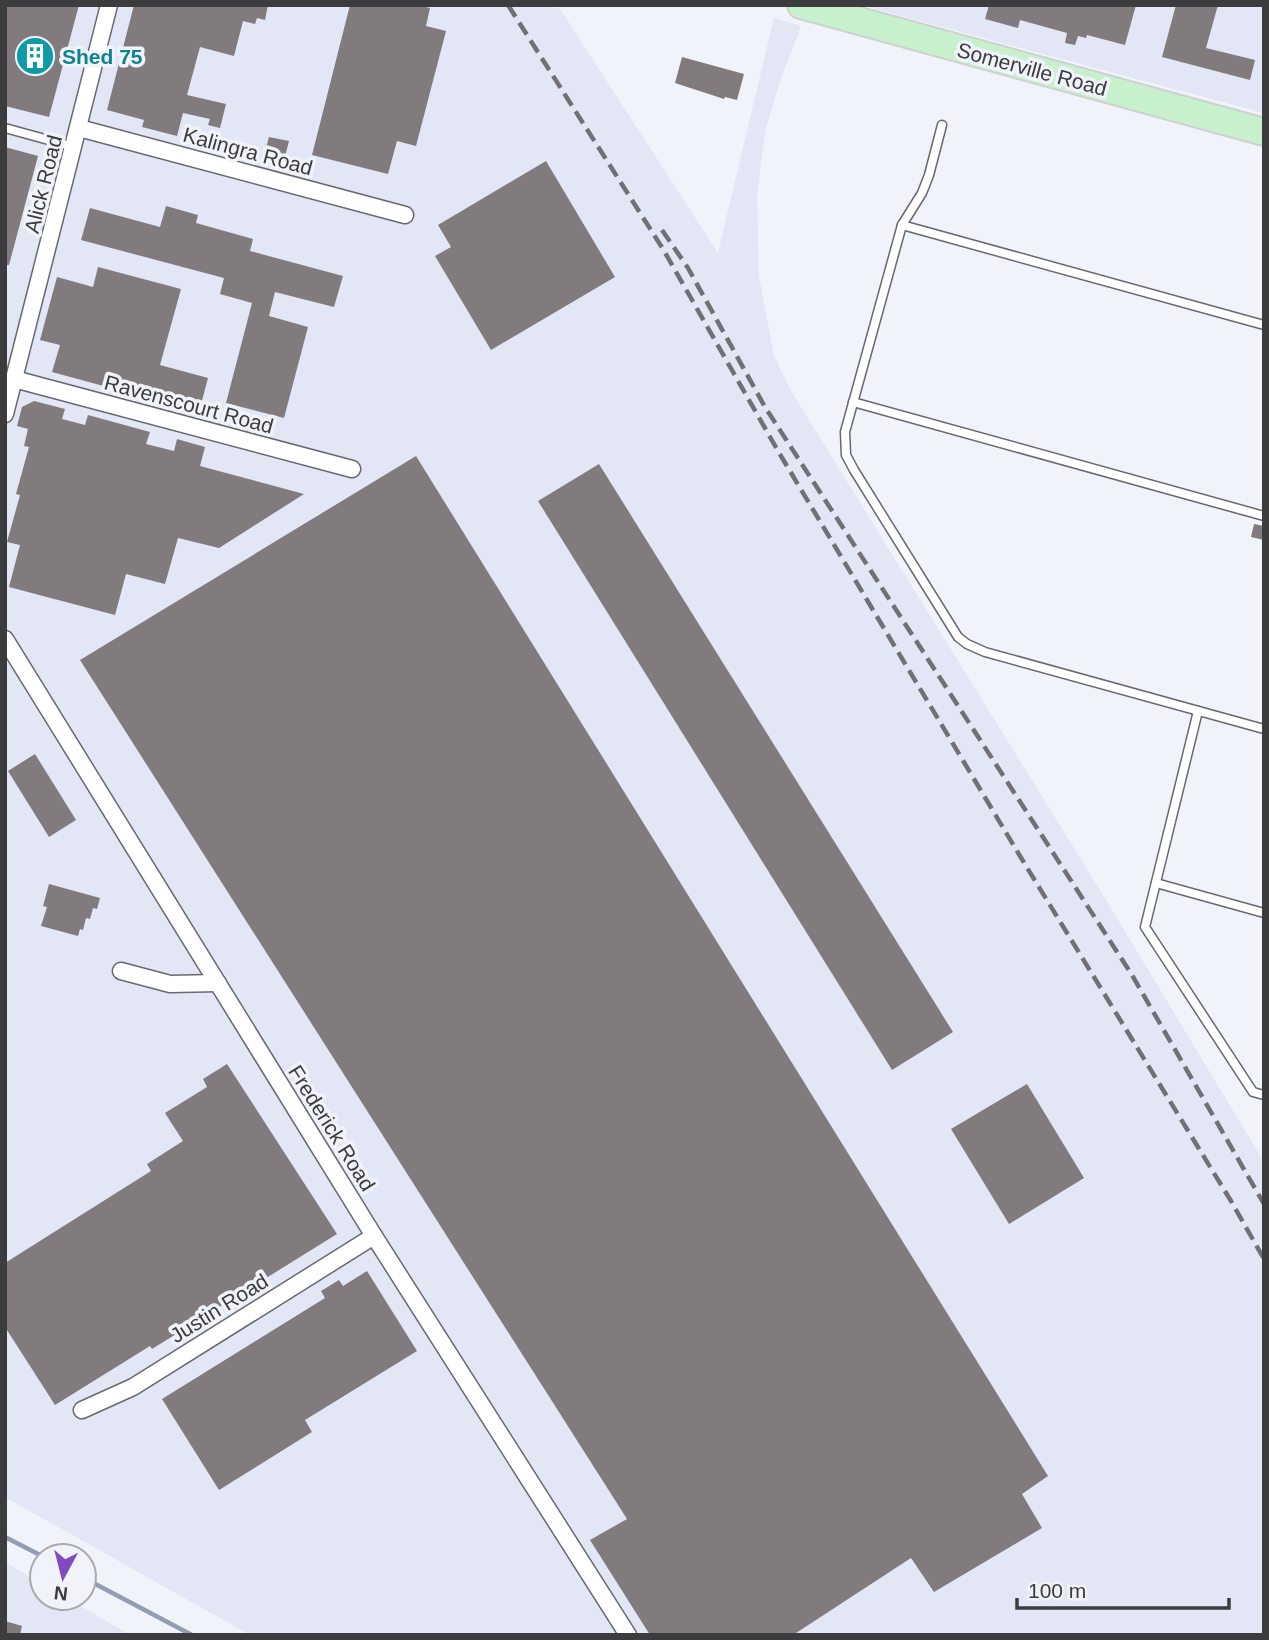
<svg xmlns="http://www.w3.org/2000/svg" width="1269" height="1640" font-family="Arial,sans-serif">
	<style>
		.built { fill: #e2e6f5 }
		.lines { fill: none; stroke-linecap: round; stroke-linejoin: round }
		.stream { stroke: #939db2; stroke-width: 4.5 }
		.building { fill: #817b7e }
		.lane-casing { stroke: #686970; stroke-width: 11 }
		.street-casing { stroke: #686970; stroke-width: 19 }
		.primary-casing { stroke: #d0d0d1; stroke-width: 30 }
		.lane { stroke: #fff; stroke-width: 8 }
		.street { stroke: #fff; stroke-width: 16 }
		.primary { stroke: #c6f1cc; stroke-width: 26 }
		.rail { stroke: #717175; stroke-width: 4.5; stroke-dasharray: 14 7; stroke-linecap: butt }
		.labels { text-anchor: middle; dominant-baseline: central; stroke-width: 7; stroke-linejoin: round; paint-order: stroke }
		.culture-label { font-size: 21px; font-weight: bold; fill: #0d838f; stroke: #f1f3fa; text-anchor: start }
		.street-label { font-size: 21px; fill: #3c3c3f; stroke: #f1f3fa }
	</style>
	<rect width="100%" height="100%" fill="#f1f3fa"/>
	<!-- built -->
	<g class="built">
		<path d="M5,5h540l15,4 158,244 56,-235 27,8 -22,58 -14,48 -8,64 2,81 15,79 17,35 312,504 161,267v473h-1014l-245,-138z"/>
		<path d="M862,5h402v108l-348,-93z"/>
		<path d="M5,1562l37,22v14h25l63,37h-125z"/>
	</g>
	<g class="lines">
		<!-- stream -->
		<g class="stream">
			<path d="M5,1537l37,19"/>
			<path d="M84,1578l108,57"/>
		</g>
	</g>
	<!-- building -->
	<g class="building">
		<path d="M5,5h74l-30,112 -44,-11z"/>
		<path d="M134,5h134l-3,15 -8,-2 -2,6 -12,-3 -9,35 -34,-9 -13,48 39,9 -6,24 -12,-3 2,-6 -27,-6 -6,23 -35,-9 2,-7 -37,-10z"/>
		<path d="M350,5h68l12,3 -4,18 20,5 -30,115 -19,-5 -9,33 -76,-19z"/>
		<path d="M989,5h147l-11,40 -38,-10 -1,3 -8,-2 -3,9 -10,-2 2,-10 -47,-13 -2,8 -33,-9z"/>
		<path d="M1176,5h42l-12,43 49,12 -5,20 -88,-23z"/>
		<path d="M682,57l62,17 -7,26 -12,-3 -1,2 -49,-16z"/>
		<path d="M269,137l20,4 -6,23 -20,-5z"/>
		<path d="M5,147l33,9 -29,109h-4z"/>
		<path d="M546,161l69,116 -124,73 -56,-94 16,-9 -13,-22z"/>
		<path d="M166,206l32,9 -2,8 57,16 -3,12 93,25 -9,31 -59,-15 -6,24 39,11 -24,91 -58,-15 26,-100 -32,-9 4,-16 -143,-38 9,-32 70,19z"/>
		<path d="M98,267l83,22 -21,76 48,13 -9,34 -147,-40 8,-27 -20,-5 17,-63 36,10z"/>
		<path d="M34,401l31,8 -3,10 23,6 3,-10 62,17 -4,12 28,7 3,-12 28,8 -5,19 104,28 -85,54 -41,-10 -13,46 -39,-10 -11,41 -106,-28 11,-42 -13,-3 13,-47 -4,-1 13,-47 -5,-1 4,-17 -11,-3 5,-19z"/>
		<path d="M416,456l632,1020 -26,18 20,34 -108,64 -23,-34 -118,77h-143l-60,-95 37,-21 -547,-859z"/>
		<path d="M599,464l354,568 -61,38 -354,-569z"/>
		<path d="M1254,524l10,2v14l-13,-3z"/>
		<path d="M35,754l41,66 -27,17 -41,-66z"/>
		<path d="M49,884l51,14 -3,11 -4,-1 -3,11 -4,-1 -3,12 -3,-1 -2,7 -37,-10 6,-19 -4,-1z"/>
		<path d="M227,1064l110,170 -185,115 -2,-3 -95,59 -50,-78v-64l146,-92 -4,-7 36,-23 -18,-28 42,-26 -4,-8z"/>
		<path d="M1027,1084l57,94 -75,46 -58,-95z"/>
		<path d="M367,1271l50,80 -112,69 7,12 -93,58 -57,-91 163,-101 -4,-7 18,-11 4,6z"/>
		<path d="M5,1621l17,5 -2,9h-15z"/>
	</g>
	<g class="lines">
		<!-- lane casing -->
		<g class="lane-casing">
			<g id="lane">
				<path d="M942,125l-13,50 -7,18 -20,32 -57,207 1,23 8,15 104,167 9,7 18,8 279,77"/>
				<path d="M5,128l69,19"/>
				<path d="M902,225l362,100"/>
				<path d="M853,402l411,114"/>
				<path d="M1198,711l-53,216 108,165 11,3"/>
				<path d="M1156,883l108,30"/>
			</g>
		</g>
		<!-- street casing -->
		<g class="street-casing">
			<g id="street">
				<path d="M79,128l326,87"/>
				<path d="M14,379l338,90"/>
				<path d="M5,414l104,-409"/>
				<path d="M5,639l369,597 254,399"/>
				<path d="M121,971l49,13 48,-1"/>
				<path d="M82,1410l51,-23 241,-151"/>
			</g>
		</g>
		<!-- primary casing -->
		<g class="primary-casing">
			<path id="primary" d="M801,5l463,127"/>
		</g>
		<!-- lane -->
		<use href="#lane" class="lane"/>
		<!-- street -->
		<use href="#street" class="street"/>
		<!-- primary -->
		<use href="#primary" class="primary"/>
		<!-- rail -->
		<g class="rail">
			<path d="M508,5l155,244 115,202 245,410 208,340 33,58"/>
			<path d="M662,230l26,38 77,139 367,568 132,229"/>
		</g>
	</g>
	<!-- icons -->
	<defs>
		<g id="building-disc" transform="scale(2.0125)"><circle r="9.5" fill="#0f9aa8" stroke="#f1f3fa"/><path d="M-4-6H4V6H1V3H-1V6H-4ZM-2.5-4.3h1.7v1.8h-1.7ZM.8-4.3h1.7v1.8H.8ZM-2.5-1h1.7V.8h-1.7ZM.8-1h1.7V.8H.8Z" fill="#fff"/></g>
	</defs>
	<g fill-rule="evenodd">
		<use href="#building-disc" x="35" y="56"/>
	</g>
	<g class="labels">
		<!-- culture labels -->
		<g class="culture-label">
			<text x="62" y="56">Shed 75</text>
		</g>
		<!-- street labels -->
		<g class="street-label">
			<text transform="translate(1032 69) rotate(15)">Somerville Road</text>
			<text transform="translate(248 151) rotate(15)">Kalingra Road</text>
			<text transform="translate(43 184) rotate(-76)">Alick Road</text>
			<text transform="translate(189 404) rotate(15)">Ravenscourt Road</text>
			<text transform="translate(332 1128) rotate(58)">Frederick Road</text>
			<text transform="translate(219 1308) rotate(-32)">Justin Road</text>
		</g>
	</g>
	<!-- border -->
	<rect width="1269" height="1640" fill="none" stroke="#3c3c3f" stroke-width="14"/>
	<!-- north arrow -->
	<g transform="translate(63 1577) rotate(187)"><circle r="33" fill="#f1f3fa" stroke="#a9aaaf" stroke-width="2"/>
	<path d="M0-5L12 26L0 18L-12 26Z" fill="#8349bf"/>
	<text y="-10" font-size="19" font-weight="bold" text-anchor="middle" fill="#3c3c3f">N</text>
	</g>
	<!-- scale -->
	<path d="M1017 1598v10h212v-10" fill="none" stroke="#3c3c3f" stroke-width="3.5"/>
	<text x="1028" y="1598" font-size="21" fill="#3c3c3f" stroke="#f1f3fa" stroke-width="5" paint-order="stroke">100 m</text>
</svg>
